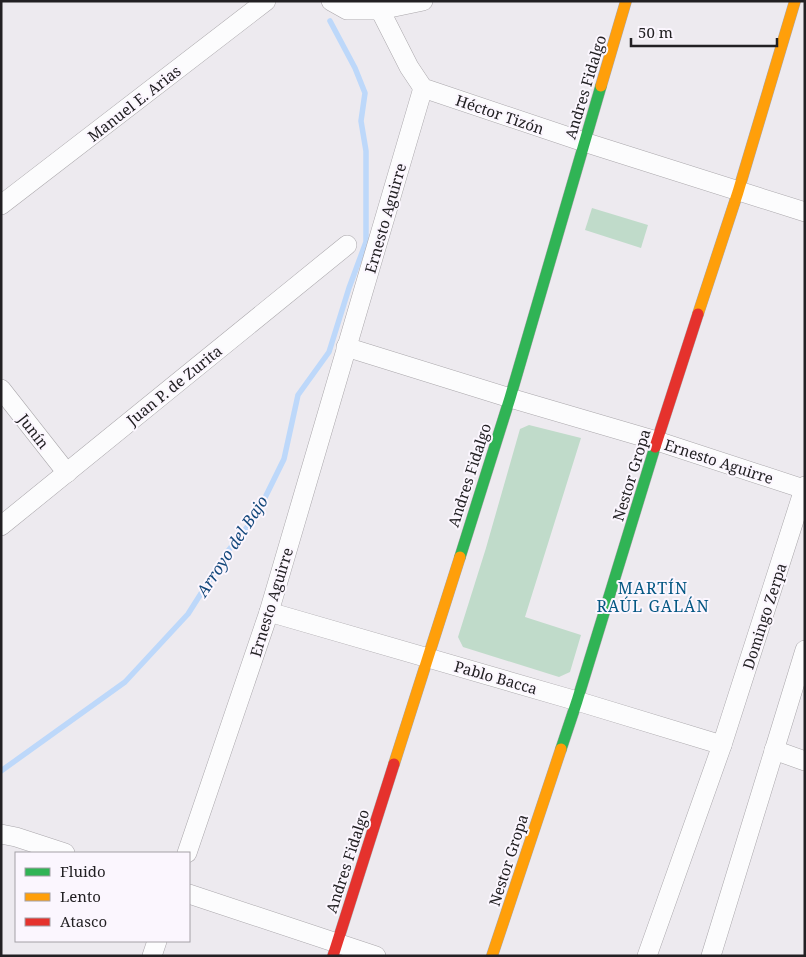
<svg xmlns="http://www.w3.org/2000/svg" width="806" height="957" font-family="'Noto Serif',serif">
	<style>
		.green { fill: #c0dbca }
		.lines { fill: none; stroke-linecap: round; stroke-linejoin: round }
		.stream { stroke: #bdd8fa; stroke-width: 5.5 }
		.street-casing { stroke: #aaa7ab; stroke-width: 20 }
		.fast-casing { stroke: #aaa7ab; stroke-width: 12 }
		.slow-casing { stroke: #aaa7ab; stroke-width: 12 }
		.jam-casing { stroke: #aaa7ab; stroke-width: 12 }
		.street { stroke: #fcfcfd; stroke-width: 19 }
		.fast { stroke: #30b455; stroke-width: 11 }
		.slow { stroke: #ff9f0a; stroke-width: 11 }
		.jam { stroke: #e5322d; stroke-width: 11 }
		.labels { text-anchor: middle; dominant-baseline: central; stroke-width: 4; stroke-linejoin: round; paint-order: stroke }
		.street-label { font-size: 15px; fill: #222023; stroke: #fbf6fe }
		.water-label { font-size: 16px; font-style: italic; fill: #14487b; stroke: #fbf6fe }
		.neighbourhood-label { font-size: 16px; letter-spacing: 1px; fill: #045783; stroke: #fbf6fe }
	</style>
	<rect width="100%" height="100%" fill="#edeaef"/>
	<!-- green -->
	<g class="green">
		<path d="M592,208l56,17 -7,23 -56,-18z"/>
		<path d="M529,425l52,13 -56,179 56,18 -11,37 -11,5 -96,-30 -5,-10 28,-89 34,-119z"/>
	</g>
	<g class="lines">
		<!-- stream -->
		<path class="stream" d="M1,771l124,-89 63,-68 40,-63 28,-35 28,-57 14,-64 31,-43 20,-64 17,-46v-91l-5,-30 4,-28 -10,-25 -25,-47"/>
		<!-- street casing -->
		<g class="street-casing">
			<g id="street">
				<path d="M331,1l16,9h33l43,-9"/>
				<path d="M380,10l29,57 14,21 161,54 221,70"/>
				<path d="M1,205l265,-204"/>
				<path d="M346,347l164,51 147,43 147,48"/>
				<path d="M1,389l66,84"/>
				<path d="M1,526l346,-281"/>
				<path d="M269,612l308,89 145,44"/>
				<path d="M774,750l31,11"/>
				<path d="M1,834l15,3 49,16"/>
				<path d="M187,853l82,-241 154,-524"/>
				<path d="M189,894l187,62"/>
				<path d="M152,956l5,-15"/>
				<path d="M647,956l75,-211 83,-259"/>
				<path d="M711,956l94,-306"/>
			</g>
		</g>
		<!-- fast casing -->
		<g class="fast-casing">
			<g id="fast">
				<path d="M460,557l50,-159 91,-312"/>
				<path d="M561,749l16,-48 78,-254"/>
			</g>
		</g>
		<!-- slow casing -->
		<g class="slow-casing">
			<g id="slow">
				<path d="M601,86l25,-85"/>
				<path d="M698,314l40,-122 57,-191"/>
				<path d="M394,764l66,-207"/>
				<path d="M492,956l69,-207"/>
			</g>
		</g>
		<!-- jam casing -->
		<g class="jam-casing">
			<g id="jam">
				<path d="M655,447l43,-133"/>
				<path d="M333,956l61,-192"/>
			</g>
		</g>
		<!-- street -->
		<use href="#street" class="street"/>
		<!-- fast -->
		<use href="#fast" class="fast"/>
		<!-- slow -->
		<use href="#slow" class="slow"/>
		<!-- jam -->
		<use href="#jam" class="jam"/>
	</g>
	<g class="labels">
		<!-- street labels -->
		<g class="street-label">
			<text transform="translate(585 87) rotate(-73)">Andres Fidalgo</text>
			<text transform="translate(134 103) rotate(-38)">Manuel E. Arias</text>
			<text transform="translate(500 114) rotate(19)">Héctor Tizón</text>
			<text transform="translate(385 218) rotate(-74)">Ernesto Aguirre</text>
			<text transform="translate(174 385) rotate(-39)">Juan P. de Zurita</text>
			<text transform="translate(34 431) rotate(52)">Junín</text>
			<text transform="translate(719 461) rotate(18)">Ernesto Aguirre</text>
			<text transform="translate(469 475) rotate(-72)">Andres Fidalgo</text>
			<text transform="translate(631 475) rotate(-73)">Nestor Gropa</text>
			<text transform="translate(271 602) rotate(-73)">Ernesto Aguirre</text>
			<text transform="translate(764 616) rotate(-72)">Domingo Zerpa</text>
			<text transform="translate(496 677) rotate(16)">Pablo Bacca</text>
			<text transform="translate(508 860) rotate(-72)">Nestor Gropa</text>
			<text transform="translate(347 861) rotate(-72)">Andres Fidalgo</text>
		</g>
		<!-- water labels -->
		<g class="water-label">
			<text transform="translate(232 546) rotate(-57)">Arroyo del Bajo</text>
		</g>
		<!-- neighbourhood labels -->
		<g class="neighbourhood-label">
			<text x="653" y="588">MARTÍN<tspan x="653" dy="18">RAÚL GALÁN</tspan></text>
		</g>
	</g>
	<!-- border -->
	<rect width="806" height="957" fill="none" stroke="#222023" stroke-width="5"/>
	<!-- legend -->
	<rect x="15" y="852" width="175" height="90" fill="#fbf6fe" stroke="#a4a0a6"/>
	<rect x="25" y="868" width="25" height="8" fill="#30b455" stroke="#a4a0a6"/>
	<text x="60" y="877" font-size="15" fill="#222023">Fluido</text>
	<rect x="25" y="893" width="25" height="8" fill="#ff9f0a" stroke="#a4a0a6"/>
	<text x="60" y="902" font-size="15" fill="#222023">Lento</text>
	<rect x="25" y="918" width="25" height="8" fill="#e5322d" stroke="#a4a0a6"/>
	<text x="60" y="927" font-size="15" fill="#222023">Atasco</text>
	<!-- scale -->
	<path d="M631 38v8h146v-8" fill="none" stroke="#222023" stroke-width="2.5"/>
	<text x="638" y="38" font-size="15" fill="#222023" stroke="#fbf6fe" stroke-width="4" paint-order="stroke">50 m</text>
</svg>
